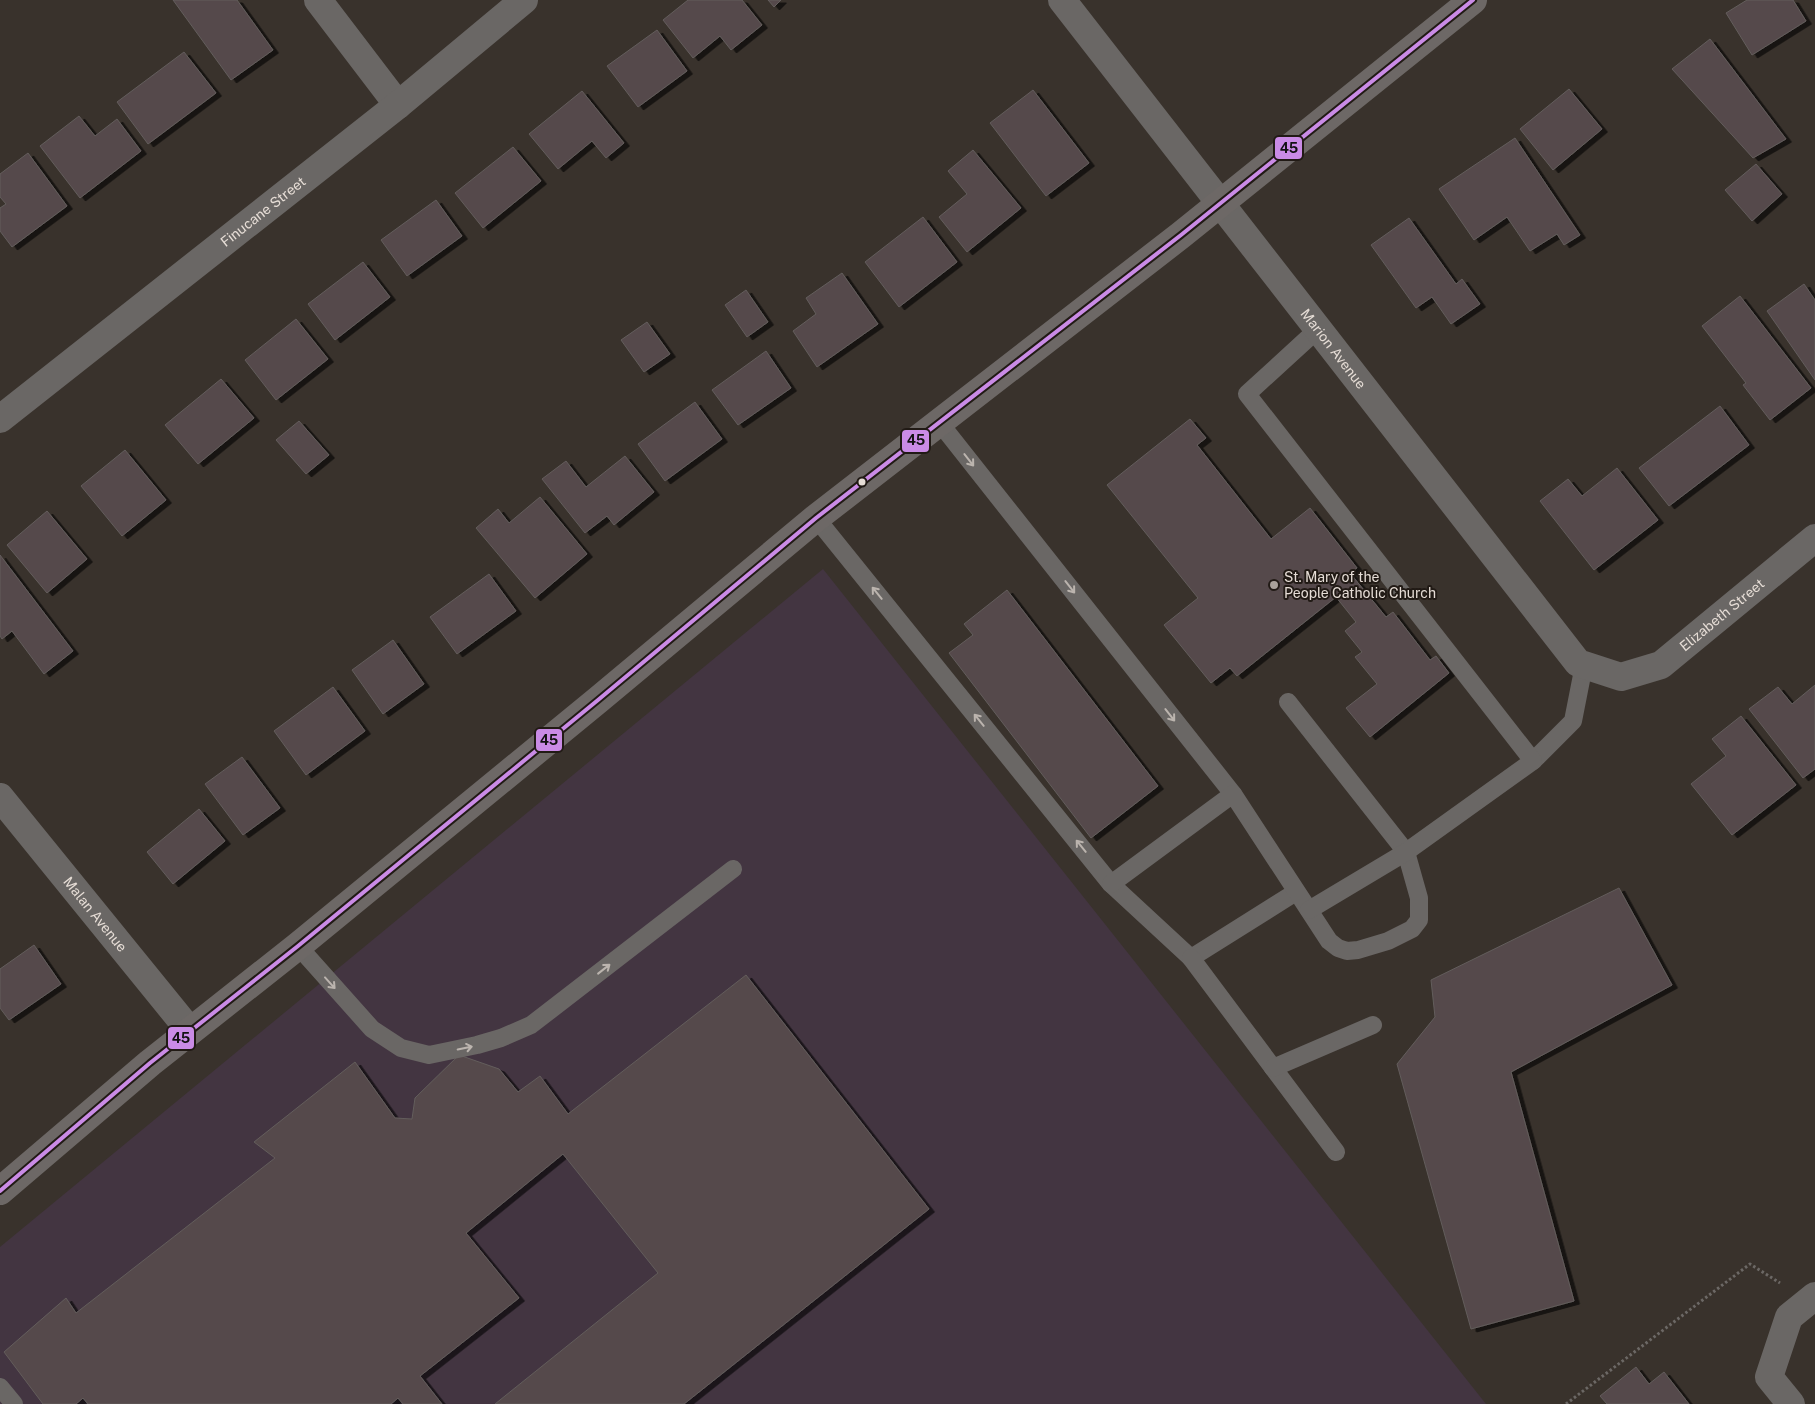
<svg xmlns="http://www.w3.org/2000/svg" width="1815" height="1404" font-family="'Public Sans',sans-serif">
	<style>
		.education { fill: #433541 }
		.building { fill: #554a4b; stroke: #635d5c; filter: url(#shadow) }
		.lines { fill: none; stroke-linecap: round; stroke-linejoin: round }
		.path { stroke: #6c6865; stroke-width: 3; stroke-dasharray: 2.5 2.5; stroke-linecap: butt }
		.lane { stroke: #6a6765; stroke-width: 18 }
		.street { stroke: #6a6765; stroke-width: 28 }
		.secondary { stroke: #6d6866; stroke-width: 28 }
		.bus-1-casing { stroke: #211a15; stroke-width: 8 }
		.bus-1 { stroke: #ca8be6; stroke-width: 4 }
		.oneway { stroke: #bbb4ae }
		.bus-dot { fill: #e6ddd6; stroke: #211a15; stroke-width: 2 }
		.poi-dot { fill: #a9a19a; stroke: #211a15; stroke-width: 2 }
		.labels { text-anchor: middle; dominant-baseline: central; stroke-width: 4; stroke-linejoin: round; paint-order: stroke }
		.street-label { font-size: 14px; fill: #e6ddd6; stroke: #211a15 }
		.poi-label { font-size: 14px; fill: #e6ddd6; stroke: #211a15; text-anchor: start }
		.line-badge { stroke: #211a15; stroke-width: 2 }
		.pale-badge-label { font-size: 14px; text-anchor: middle; font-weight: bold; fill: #111 }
	</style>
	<defs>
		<filter id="shadow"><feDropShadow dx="5.5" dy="3" stdDeviation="0" flood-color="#0009"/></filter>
	</defs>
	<rect width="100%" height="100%" fill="#39322c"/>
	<!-- education -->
	<path class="education" d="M823,569l663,835h-1486v-157z"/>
	<!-- building -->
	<g class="building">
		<path d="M173,0h64l36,50 -42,30z"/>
		<path d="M688,0h54l20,25 -31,25 -11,-14 -27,22 -30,-38z"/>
		<path d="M768,0h13l-7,7z"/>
		<path d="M1747,0h46l13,21 -54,34 -26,-42z"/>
		<path d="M657,30l30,41 -49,36 -31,-41z"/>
		<path d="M1710,39l76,100 -33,19 -81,-89z"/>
		<path d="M184,52l32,41 -68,51 -31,-42z"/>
		<path d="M1569,89l33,40 -49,41 -33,-41z"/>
		<path d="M1033,90l56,73 -43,33 -56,-73z"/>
		<path d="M582,91l42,52 -18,15 -14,-17 -34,28 -29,-35z"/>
		<path d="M79,116l16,20 22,-17 24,32 -61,47 -40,-52z"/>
		<path d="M1515,138l65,97 -16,10 -7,-11 -27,17 -23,-34 -33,23 -35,-51z"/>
		<path d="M513,147l28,34 -58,47 -28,-35z"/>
		<path d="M973,150l48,58 -54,44 -28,-35 28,-23 -19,-23z"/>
		<path d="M28,153l39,53 -55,41 -12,-16v-23l6,-4 -6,-7v-23z"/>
		<path d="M1756,164l26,30 -30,27 -27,-31z"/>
		<path d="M436,200l26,36 -55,40 -26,-36z"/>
		<path d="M923,217l34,45 -58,45 -34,-45z"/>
		<path d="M1409,218l47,66 6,-5 18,25 -29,20 -19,-27 -16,11 -45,-63z"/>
		<path d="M363,262l27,35 -55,43 -27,-36z"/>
		<path d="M842,273l36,51 -61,43 -24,-36 23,-17 -10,-16z"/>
		<path d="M1804,284l11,16v80l-48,-69z"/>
		<path d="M746,290l22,32 -21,15 -22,-32z"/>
		<path d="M1740,296l71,92 -41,32 -27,-35 3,-2 -44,-57z"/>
		<path d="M296,319l32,40 -52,41 -31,-40z"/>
		<path d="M647,322l23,32 -26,18 -23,-32z"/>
		<path d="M766,351l25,37 -53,37 -26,-35z"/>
		<path d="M221,379l33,39 -56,46 -33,-39z"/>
		<path d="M695,402l27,37 -57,42 -27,-37z"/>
		<path d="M1720,406l29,39 -80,61 -30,-38z"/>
		<path d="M1190,419l16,19 -9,7 74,94 39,-31 47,60 -7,5 36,44 7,-5 37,48 6,-4 13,17 -79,64 -24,-29 31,-24 -22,-27 7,-5 -17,-21 11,-9 -20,-25 -99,79 -7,-8 -19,15 -47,-58 34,-27 -91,-113z"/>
		<path d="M299,421l30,34 -23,19 -30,-34z"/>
		<path d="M125,450l41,50 -44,36 -41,-50z"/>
		<path d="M625,456l29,36 -40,33 -7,-9 -22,17 -43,-54 24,-18 20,26z"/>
		<path d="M1617,468l41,52 -64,50 -54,-69 28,-22 14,17z"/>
		<path d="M540,497l47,57 -52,44 -59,-70 22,-19 11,14z"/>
		<path d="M47,511l40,48 -40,34 -40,-48z"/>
		<path d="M0,555l73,96 -29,23 -32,-43 -10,8 -2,-3z"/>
		<path d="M489,574l27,37 -59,43 -27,-37z"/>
		<path d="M1007,590l151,196 -67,52 -142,-185 24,-18 -9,-11z"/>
		<path d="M393,640l31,44 -41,30 -31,-44z"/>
		<path d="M1815,685v84l-12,9 -54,-69 29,-22 14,17z"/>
		<path d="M333,687l32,44 -59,44 -32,-44z"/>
		<path d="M1741,716l55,69 -64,50 -41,-51 35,-28 -14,-17z"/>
		<path d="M242,757l38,51 -37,27 -38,-51z"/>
		<path d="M199,809l26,32 -52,43 -26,-32z"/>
		<path d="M1619,888l53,97 -161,87 63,229 -103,28 -74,-265 38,-47 -4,-37z"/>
		<path d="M34,945l27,39 -52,36 -9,-12v-39z"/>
		<path d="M746,975l183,234 -245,195h-189l163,-131 -95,-119 -97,79 53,65 -99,78 22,28h-39l-5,-6 -7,6h-303l-5,-6 -7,6h-33l-39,-52 62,-54 10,15 199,-155 -21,-16 101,-80 40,56 17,1 3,-21 44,-43 40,14 19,23 22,-16 28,38z"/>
		<path d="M1636,1367l13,17 15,-12 25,32h-82l-7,-8z"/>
	</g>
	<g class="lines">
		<!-- path -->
		<path class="path" d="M1566,1404l184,-140 30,19"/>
		<!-- lane -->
		<g class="lane">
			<path d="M939,422l294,372"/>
			<path d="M816,518l295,366 80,74 105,-66"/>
			<path d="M1533,761l40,-40 11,-56"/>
			<path d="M1111,884l122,-90 96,147 9,7 9,3 11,-1 30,-9 24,-12 7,-9v-22l-13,-46 -118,-150"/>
			<path d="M1309,910l97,-58 127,-91 -286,-367 71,-65"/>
			<path d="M298,946l74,83 29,19 28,7 48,-10 24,-7 30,-13 202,-156"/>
			<path d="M1191,958l145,194"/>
			<path d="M1273,1068l100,-43"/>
			<path d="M0,1387l14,17"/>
		</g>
		<!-- street -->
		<g class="street">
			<path d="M318,0l80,105"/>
			<path id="s1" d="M1062,0l516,663 43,14 40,-12 154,-127"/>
			<path id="s2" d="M0,419l398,-314 126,-105"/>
			<path id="s3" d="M0,797l190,234"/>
			<path d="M1791,1404l-22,-27 20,-60 26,-21"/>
		</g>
		<!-- secondary -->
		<path class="secondary" d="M0,1191l150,-128 148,-117 300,-246 218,-182 365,-283 292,-235"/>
		<!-- bus-1 casing -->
		<g class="bus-1-casing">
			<path id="bus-1" d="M0,1191l150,-128 148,-117 300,-246 218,-182 365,-283 292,-235"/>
		</g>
		<!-- bus-1 -->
		<use href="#bus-1" class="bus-1"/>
	</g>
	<!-- one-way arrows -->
	<defs><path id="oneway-shaft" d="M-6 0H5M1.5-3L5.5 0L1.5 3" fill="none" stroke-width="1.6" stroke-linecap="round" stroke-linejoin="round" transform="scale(1.25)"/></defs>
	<g class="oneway">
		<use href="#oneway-shaft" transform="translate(969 460) rotate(52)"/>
		<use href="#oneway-shaft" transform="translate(1070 587) rotate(52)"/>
		<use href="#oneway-shaft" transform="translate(877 593) rotate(-129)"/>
		<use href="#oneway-shaft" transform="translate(1170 715) rotate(52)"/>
		<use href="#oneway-shaft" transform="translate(979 720) rotate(-129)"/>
		<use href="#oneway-shaft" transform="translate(1081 846) rotate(-129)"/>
		<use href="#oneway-shaft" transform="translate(604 969) rotate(-38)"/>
		<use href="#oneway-shaft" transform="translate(330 983) rotate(48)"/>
		<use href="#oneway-shaft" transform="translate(465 1048) rotate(-12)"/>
	</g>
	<!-- markers -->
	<circle class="bus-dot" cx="862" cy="482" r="4.5"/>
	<circle class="poi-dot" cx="1274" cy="585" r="5"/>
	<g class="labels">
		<!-- street labels -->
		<g class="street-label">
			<text stroke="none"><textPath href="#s2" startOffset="335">Finucane Street</textPath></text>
			<text stroke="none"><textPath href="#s1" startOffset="442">Marion Avenue</textPath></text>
			<text stroke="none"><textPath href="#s1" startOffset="1006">Elizabeth Street</textPath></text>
			<text stroke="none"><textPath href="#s3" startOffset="151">Malan Avenue</textPath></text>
		</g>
		<!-- poi labels -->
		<g class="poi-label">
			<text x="1284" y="577">St. Mary of the<tspan x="1284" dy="16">People Catholic Church</tspan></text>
		</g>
	</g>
	<g class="line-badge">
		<rect x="1274" y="136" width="29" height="24" rx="5" fill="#ca8be6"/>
		<rect x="901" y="429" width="29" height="24" rx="5" fill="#ca8be6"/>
		<rect x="535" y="728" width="28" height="24" rx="5" fill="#ca8be6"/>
		<rect x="167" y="1026" width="28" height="24" rx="5" fill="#ca8be6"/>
	</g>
	<g class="pale-badge-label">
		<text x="1289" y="153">45</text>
		<text x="916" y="445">45</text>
		<text x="549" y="745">45</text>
		<text x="181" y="1043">45</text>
	</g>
</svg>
